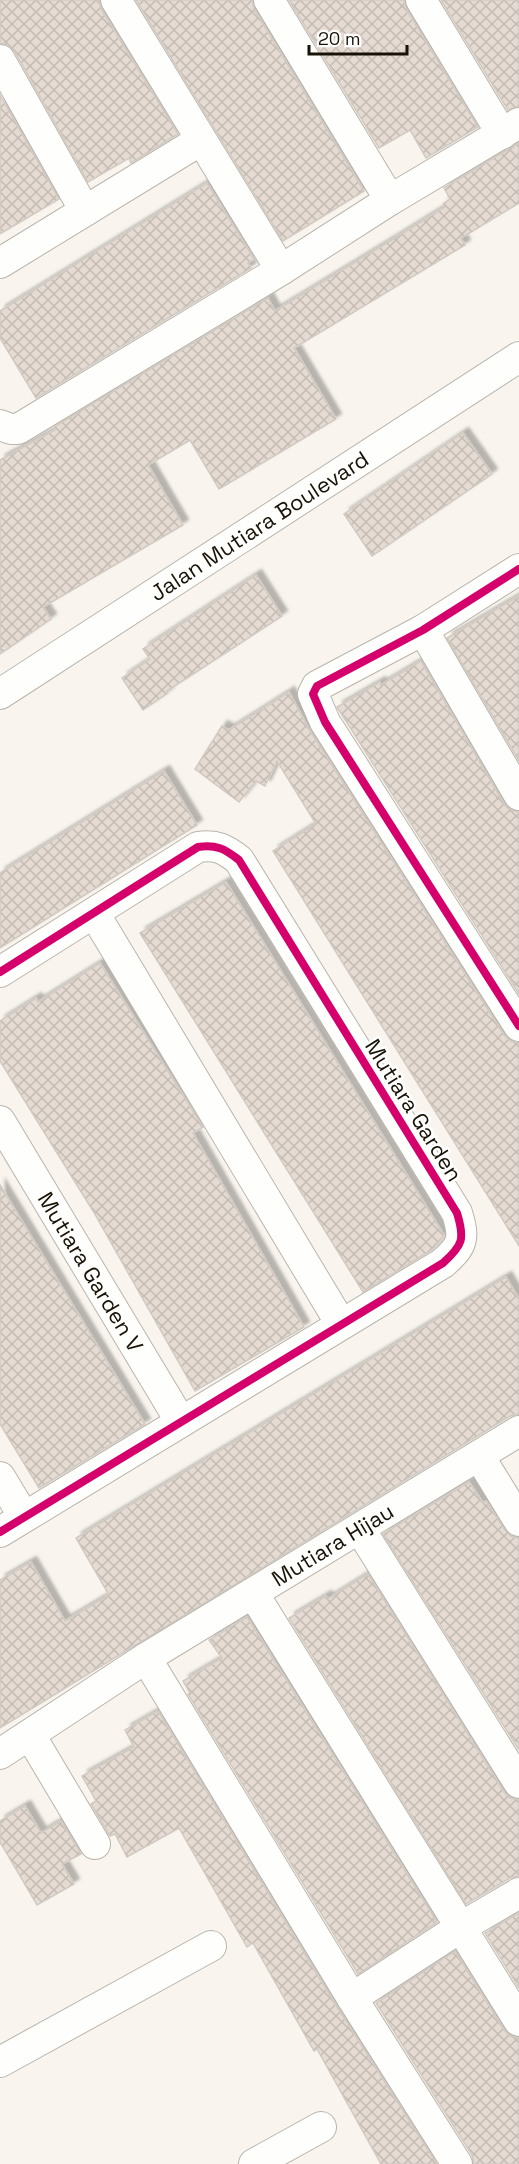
<svg xmlns="http://www.w3.org/2000/svg" width="519" height="2164" font-family="'Space Grotesk',sans-serif">
	<style>
		.building { fill: url(#building-cross-hatch); stroke: #d1cac3; stroke-width: 1.5; filter: url(#shadow) }
		.lines { fill: none; stroke-linecap: round; stroke-linejoin: round }
		.minor-casing { stroke: #bab5ac; stroke-width: 32 }
		.minor { stroke: #fefefc; stroke-width: 30 }
		.cycleway-casing { stroke: #fff; stroke-width: 11 }
		.cycleway { stroke: #d6006c; stroke-width: 8 }
		.labels { text-anchor: middle; dominant-baseline: central; stroke-width: 5; stroke-linejoin: round; paint-order: stroke }
		.street-label { font-size: 22px; fill: #181207; stroke: #fff }
	</style>
	<defs>
		<pattern id="building-cross-hatch" width="8" height="8" patternUnits="userSpaceOnUse" patternTransform="scale(1.5)"><rect width="8" height="8" fill="#e5dbd2"/><path d="M0 0l8 8M0 8l8-8" fill="none" stroke="#c4bbb3"/></pattern>
		<filter id="shadow"><feDropShadow dx="5.5" dy="-5.5" stdDeviation="1.5" flood-color="#0004"/></filter>
	</defs>
	<rect width="100%" height="100%" fill="#f9f5ee"/>
	<!-- building -->
	<g class="building">
		<path d="M0,0h99l2,9 77,125 -47,29 -2,-5 -41,24 -73,-130 -7,-7 -8,-2z"/>
		<path d="M136,0h116l2,9 110,182 -81,50z"/>
		<path d="M289,0h115l2,9 72,118 -52,31 -16,-28 -31,18z"/>
		<path d="M441,0h78v106l-11,4z"/>
		<path d="M0,95l59,104 -59,35z"/>
		<path d="M519,143v60l-58,35 4,7 -171,103 42,71 -117,70 -29,-49 -42,25 35,60 -140,82 8,12 -51,35v-194l55,-30 -1,-3 214,-129 7,13 120,-73 50,-31 -2,-3 7,-5 -6,-11z"/>
		<path d="M207,183l47,76 -6,4 3,5 -215,130 -36,-60v-27z"/>
		<path d="M463,433l29,41 -120,82 -28,-42z"/>
		<path d="M256,575l26,41 -115,75 1,2 -25,17 -21,-32 28,-19 -7,-10z"/>
		<path d="M519,596v165l-72,-123z"/>
		<path d="M421,661l83,143 7,6 8,2v182l-182,-287 43,-25 1,3z"/>
		<path d="M289,692l21,39 194,304 7,6 8,2v203l-246,-395 43,-27 -39,-63 -12,25 -9,-5 -17,21 -44,-33 27,-43 7,4z"/>
		<path d="M164,771l33,54 -197,123v-75z"/>
		<path d="M226,882l218,353 -11,14 -70,43 -223,-359z"/>
		<path d="M100,963l103,164 -10,6 111,194 -109,64 -102,-180 -93,-150v-40l36,-23 2,4z"/>
		<path d="M0,1185l145,239 -106,64 -39,-64z"/>
		<path d="M506,1277l13,22v115l-9,2 -510,312v-148l31,-18 34,59 44,-26 -33,-57z"/>
		<path d="M469,1482l14,21 3,-2 19,29 6,6 8,2v212l-136,-216z"/>
		<path d="M368,1574l136,218 6,6 9,2v76l-9,2 -44,26 -177,-286 37,-22 2,3z"/>
		<path d="M247,1617l190,305 -79,52 -170,-280 2,-1 -7,-12 39,-23 -13,-18z"/>
		<path d="M158,1711l179,296 100,157h-56l-64,-115 -3,2 -61,-108 -6,4 -68,-119 -52,29 -12,-23 -5,2 -19,-32 5,-3 -14,-25 52,-29 -9,-17z"/>
		<path d="M25,1806l16,27 20,-12 20,33 -19,10 12,20 -37,21 -37,-63v-21z"/>
		<path d="M519,1913v75l-34,-55z"/>
		<path d="M455,1951l49,79 6,6 9,2v126h-45l-2,-9 -96,-152z"/>
	</g>
	<g class="lines">
		<!-- minor casing -->
		<g class="minor-casing">
			<g id="minor">
				<path d="M116,0l165,270"/>
				<path d="M269,0l121,200"/>
				<path d="M421,0l81,134"/>
				<path d="M0,60l85,151"/>
				<path d="M0,263l201,-123"/>
				<path d="M0,425l11,4h7l263,-159 109,-70 129,-77"/>
				<path d="M519,569l-96,61 -106,56 -4,8 12,28 194,304"/>
				<path d="M423,630l96,165"/>
				<path id="s1" d="M0,694l519,-337"/>
				<path d="M94,913l247,411"/>
				<path d="M0,972l198,-125c18,-3 27,2 41,13l218,353c8,26 6,32 -14,50l-443,269"/>
				<path id="s2" d="M0,1121l181,301"/>
				<path d="M479,1456l40,65"/>
				<path d="M0,1477l24,40"/>
				<path d="M360,1529l159,254"/>
				<path d="M253,1593l266,428"/>
				<path d="M146,1658l206,340 105,166"/>
				<path d="M30,1735l65,109"/>
				<path id="s3" d="M0,1754l146,-96 373,-227"/>
				<path d="M352,1998l109,-71 58,-34"/>
				<path d="M0,2062l211,-116"/>
				<path d="M254,2164l67,-37"/>
			</g>
		</g>
		<!-- minor -->
		<use href="#minor" class="minor"/>
		<!-- cycleway casing -->
		<g class="cycleway-casing">
			<g id="cycleway">
				<path d="M519,569l-96,61 -106,56 -4,8 12,28 194,304"/>
				<path d="M0,972l198,-125c18,-3 27,2 41,13l218,353c8,26 6,32 -14,50l-443,269"/>
			</g>
		</g>
		<!-- cycleway -->
		<use href="#cycleway" class="cycleway"/>
	</g>
	<g class="labels">
		<!-- street labels -->
		<g class="street-label">
			<text stroke="none"><textPath href="#s1" startOffset="309">Jalan Mutiara Boulevard</textPath></text>
			<text transform="translate(414 1110) rotate(58)">Mutiara Garden</text>
			<text stroke="none"><textPath href="#s2" startOffset="176">Mutiara Garden V</textPath></text>
			<text stroke="none"><textPath href="#s3" startOffset="393">Mutiara Hijau</textPath></text>
		</g>
	</g>
	<!-- scale -->
	<path d="M309 45v9h98v-9" fill="none" stroke="#181207" stroke-width="3"/>
	<text x="318" y="45" font-size="18" fill="#181207" stroke="#ffffff" stroke-width="4.5" paint-order="stroke">20 m</text>
</svg>
